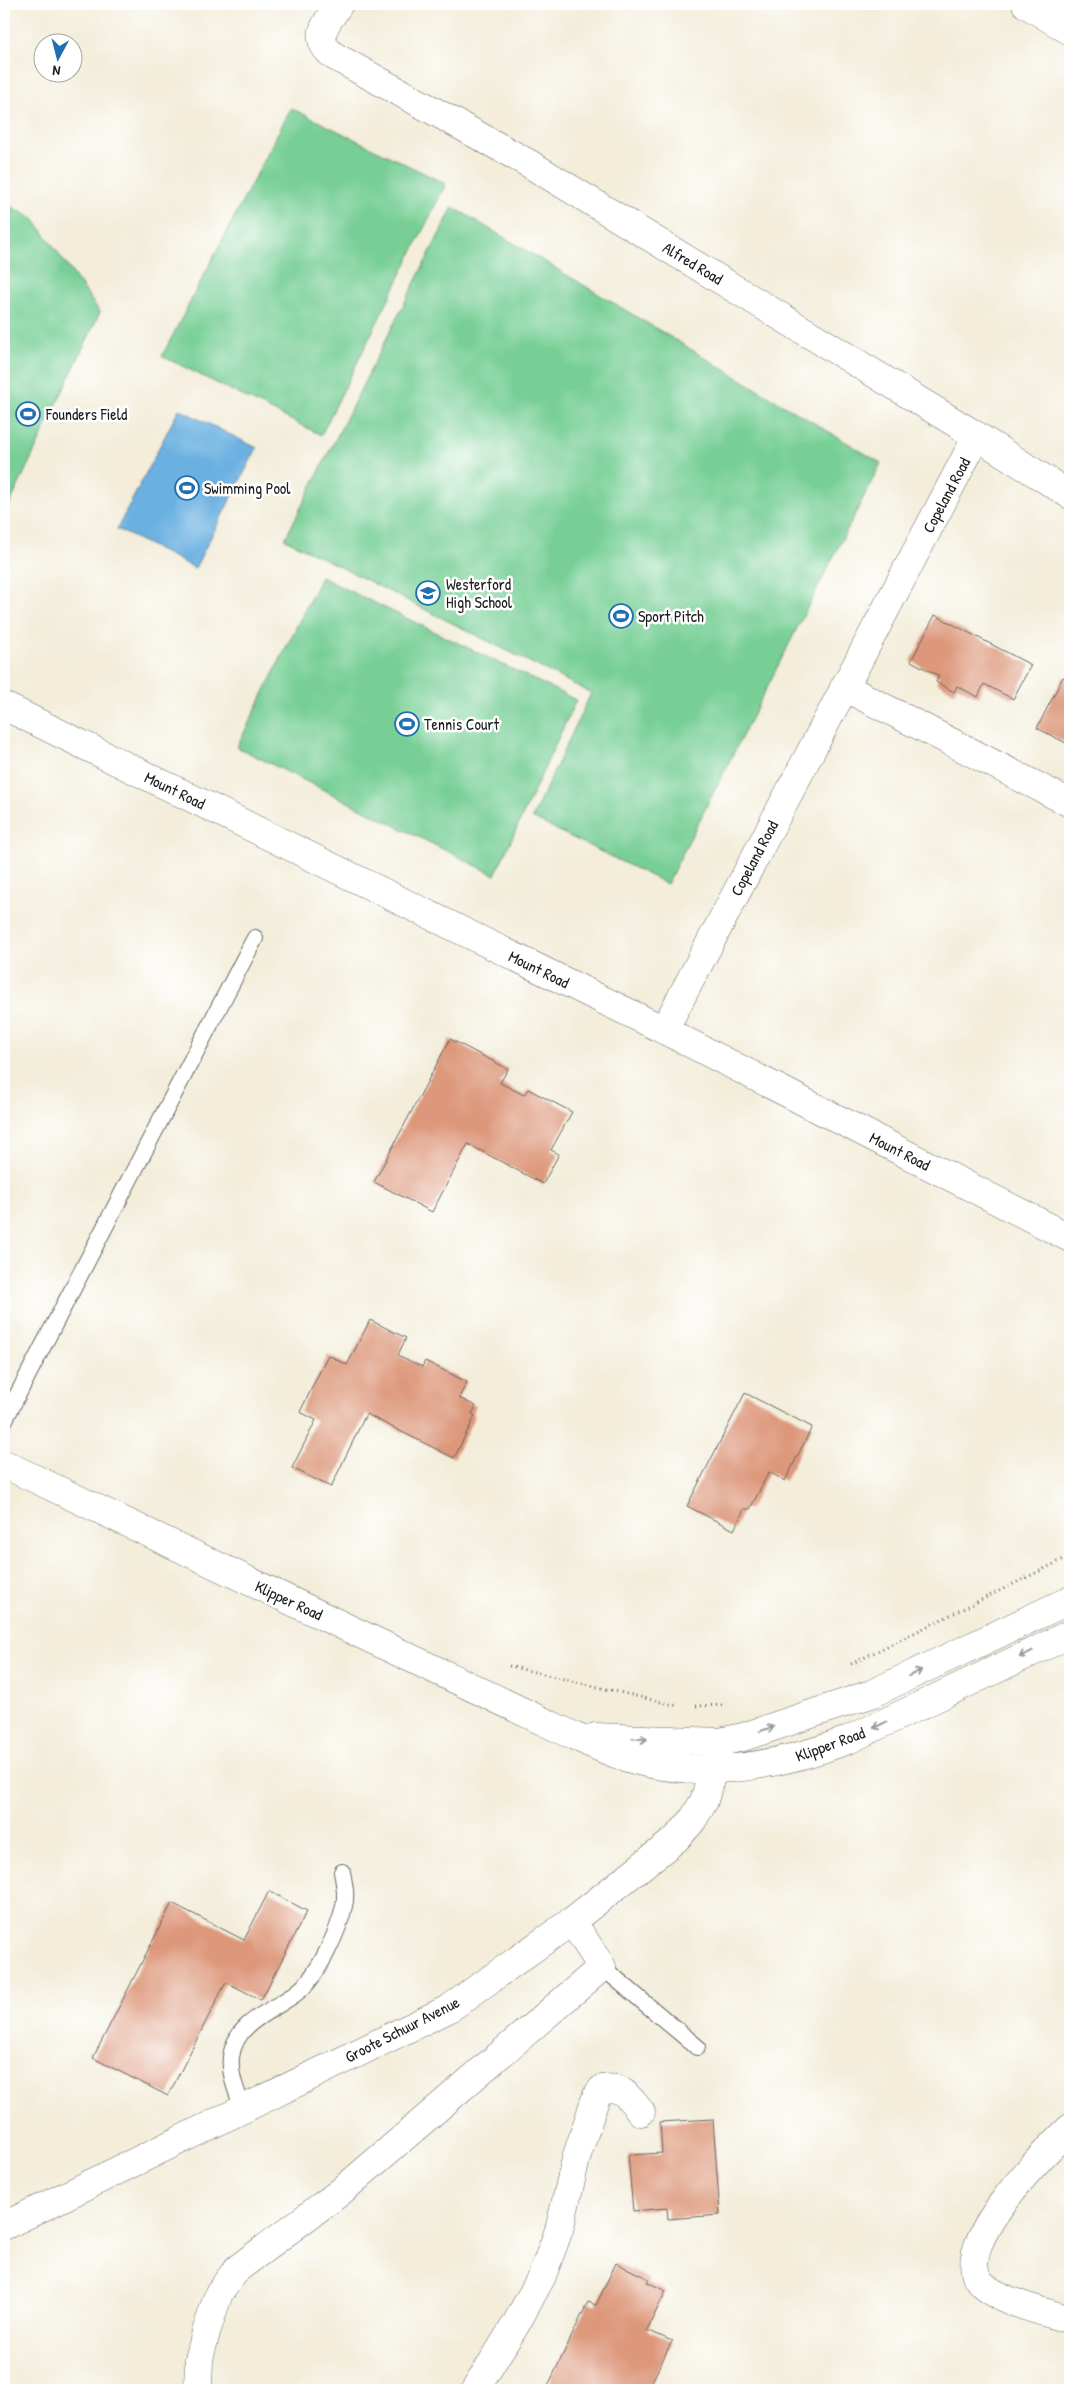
<svg xmlns="http://www.w3.org/2000/svg" width="1074" height="2394" font-family="'Patrick Hand',sans-serif">
	<style>
		.green { fill: #77cf95; stroke: #4a7658 }
		.water { fill: #6ab0e1; stroke: #43667e }
		.building { fill: #dd987c }
		.lines { fill: none; stroke-linecap: round; stroke-linejoin: round }
		.lane-casing { stroke: #67655e; stroke-width: 18 }
		.street-casing { stroke: #67655e; stroke-width: 29 }
		.secondary-casing { stroke: #67655e; stroke-width: 29 }
		.path { stroke: #67655e; stroke-width: 3; stroke-dasharray: 1 4; stroke-linecap: butt }
		.lane { stroke: #fff; stroke-width: 16 }
		.street { stroke: #fff; stroke-width: 28 }
		.secondary { stroke: #fff; stroke-width: 28 }
		.oneway { stroke: #999 }
		.labels { text-anchor: middle; dominant-baseline: central; stroke-width: 5; stroke-linejoin: round; paint-order: stroke }
		.street-label { font-size: 16px; fill: #1c1c1c; stroke: #fff }
		.poi-label { font-size: 16px; fill: #1c1c1c; stroke: #fff; text-anchor: start }
	</style>
	<rect width="100%" height="100%" fill="#fff"/>
	<filter id="ink" filterUnits="userSpaceOnUse"><feTurbulence type="fractalNoise" baseFrequency=".02" numOctaves="2"/><feDisplacementMap in="SourceGraphic" scale="10" xChannelSelector="R" yChannelSelector="G"/><feConvolveMatrix kernelMatrix="1 2 1 2 8 2 1 2 1" color-interpolation-filters="sRGB"/></filter>
	<filter id="wash" filterUnits="userSpaceOnUse"><feTurbulence type="fractalNoise" baseFrequency=".0096" numOctaves="4" result="noise"/><feDisplacementMap in="SourceGraphic" scale="20" xChannelSelector="R" yChannelSelector="G"/><feGaussianBlur stdDeviation="1.12" result="paint"/><feColorMatrix in="noise" values="0 0 0 0 0 0 0 0 0 0 0 0 0 0 0 0 0 1.4 0 .05"/><feComposite in="paint" operator="in"/></filter>
	<g filter="url(#wash)">
		<rect width="100%" height="100%" fill="#f3edda"/>
		<!-- green -->
		<g class="green">
			<path d="M291,108l155,76 -125,251 -159,-79z"/>
			<path d="M4,203l30,16 66,93 -96,204z"/>
			<path d="M453,207l428,256 -214,421 -135,-66 59,-125 -306,-154z"/>
			<path d="M321,577l255,123 -81,175 -258,-128z"/>
		</g>
		<!-- water -->
		<path class="water" d="M179,409l78,39 -62,120 -78,-39z"/>
		<g id="blocks">
			<!-- building -->
			<g class="building">
				<path d="M935,615l96,50 -18,34 -29,-15 -6,13 -21,-11 -3,6 -18,-10 3,-6 -28,-15z"/>
				<path d="M1063,677l7,4v64l-33,-17z"/>
				<path d="M450,1039l58,30 -8,14 24,12 4,-6 44,23 -21,38 8,4 -16,30 -75,-40 -36,68 -58,-30z"/>
				<path d="M370,1320l36,18 -8,17 24,12 3,-6 42,21 -8,16 17,8 -4,8 3,2 -21,42 -88,-44 -35,73 -39,-19 24,-48 -16,-8 28,-57 19,10z"/>
				<path d="M745,1393l67,34 -27,54 -16,-9 -19,37h-6l-10,21 -47,-24z"/>
				<path d="M269,1891l38,20 -46,89 -35,-18 -58,114 -75,-38 79,-155 72,37z"/>
				<path d="M713,2119l7,96 -52,4 -1,-11 -34,3 -5,-56 34,-2 -2,-31z"/>
				<path d="M616,2263l33,16 -2,3 19,9 -19,39 25,11 -24,49h-102l42,-88 8,3z"/>
			</g>
		</g>
	</g>
	<g filter="url(#ink)">
		<use href="#blocks" fill-opacity="0" stroke="#67655e" stroke-width="1"/>
		<g class="lines">
			<!-- lane casing -->
			<g class="lane-casing">
				<g id="lane">
					<path d="M4,1421l251,-483"/>
					<path d="M602,1967l95,80"/>
					<path d="M243,2109c-6,-17 -14,-34 -12,-52 5,-38 45,-46 69,-67 19,-16 39,-60 44,-84 3,-11 0,-23 -2,-34"/>
				</g>
			</g>
			<!-- street casing -->
			<g class="street-casing">
				<g id="street">
					<path d="M339,4c-12,20 -29,34 -5,52l194,107 449,273 93,59"/>
					<path d="M1026,4l44,27"/>
					<path d="M844,687l226,116"/>
					<path d="M4,706l660,324 406,208"/>
					<path d="M664,1030l313,-594"/>
					<path d="M1070,2128c-24,23 -124,121 -88,156 20,19 62,27 88,36"/>
					<path d="M4,2226l446,-218 122,-87 104,-82 16,-18 12,-20 15,-53"/>
					<path d="M198,2390l1,-31 8,-30 12,-36 18,-24 102,-76 263,-226 -30,-46"/>
					<path d="M475,2390l41,-66 26,-48 17,-46 18,-75 19,-58 6,-8c21,-4 26,8 39,23"/>
				</g>
			</g>
			<!-- secondary casing -->
			<g class="secondary-casing">
				<g id="secondary">
					<path d="M4,1464l570,272c14,6 28,13 42,18 76,28 158,14 232,-14l222,-106"/>
					<path d="M595,1737l125,5 23,-5 128,-43 199,-94"/>
				</g>
			</g>
			<!-- path -->
			<g class="path">
				<path d="M851,1664l219,-108"/>
				<path d="M509,1666l169,40"/>
				<path d="M696,1706l29,-1"/>
			</g>
			<!-- lane -->
			<use href="#lane" class="lane"/>
			<!-- street -->
			<use href="#street" class="street"/>
			<!-- secondary -->
			<use href="#secondary" class="secondary"/>
		</g>
		<!-- one-way arrows -->
		<defs><path id="oneway-shaft" d="M-6 0H5M1.5-3L5.5 0L1.5 3" fill="none" stroke-width="1.6" stroke-linecap="round" stroke-linejoin="round" transform="scale(1.25)"/></defs>
		<g class="oneway">
			<use href="#oneway-shaft" transform="translate(1026 1654) rotate(154)"/>
			<use href="#oneway-shaft" transform="translate(915 1673) rotate(-25)"/>
			<use href="#oneway-shaft" transform="translate(880 1725) rotate(154)"/>
			<use href="#oneway-shaft" transform="translate(767 1729) rotate(-18)"/>
			<use href="#oneway-shaft" transform="translate(640 1739) rotate(3)"/>
		</g>
	</g>
	<!-- icons -->
	<defs>
		<g id="stadium-ring" transform="scale(1.25)"><circle r="9.5" fill="#fff" stroke="#1f6fb2" stroke-width="1.5"/><path d="M0-5a6.5 5 0 1 0 0 10a6.5 5 0 1 0 0-10ZM-3.5-1.8h7v3.6h-7Z" fill="#1f6fb2"/></g>
		<g id="school-ring" transform="scale(1.25)"><circle r="9.5" fill="#fff" stroke="#1f6fb2" stroke-width="1.5"/><path d="M0-5L7-2L0 1L-7-2ZM-4 1L0 2.5L4 1V4Q0 6-4 4Z" fill="#1f6fb2"/></g>
	</defs>
	<g fill-rule="evenodd">
		<use href="#stadium-ring" x="28" y="414"/>
		<use href="#stadium-ring" x="187" y="488"/>
		<use href="#school-ring" x="428" y="593"/>
		<use href="#stadium-ring" x="621" y="616"/>
		<use href="#stadium-ring" x="407" y="724"/>
	</g>
	<g class="labels">
		<!-- street labels -->
		<g class="street-label">
			<text transform="translate(693 263) rotate(31)">Alfred Road</text>
			<text transform="translate(946 495) rotate(-62)">Copeland Road</text>
			<text transform="translate(175 790) rotate(26)">Mount Road</text>
			<text transform="translate(754 858) rotate(-62)">Copeland Road</text>
			<text transform="translate(539 969) rotate(26)">Mount Road</text>
			<text transform="translate(900 1151) rotate(27)">Mount Road</text>
			<text transform="translate(289 1600) rotate(25)">Klipper Road</text>
			<text transform="translate(830 1744) rotate(-20)">Klipper Road</text>
			<text transform="translate(402 2029) rotate(-27)">Groote Schuur Avenue</text>
		</g>
		<!-- poi labels -->
		<g class="poi-label">
			<text x="46" y="414">Founders Field</text>
			<text x="204" y="488">Swimming Pool</text>
			<text x="446" y="584">Westerford<tspan x="446" dy="18">High School</tspan></text>
			<text x="638" y="616">Sport Pitch</text>
			<text x="424" y="724">Tennis Court</text>
		</g>
	</g>
	<!-- margin -->
	<rect width="1074" height="2394" fill="none" stroke="#fff" stroke-width="20"/>
	<!-- north arrow -->
	<g transform="translate(58 58) rotate(187)"><circle r="24" fill="#ffffff" stroke="#a4a4a4"/>
	<path d="M0-4L9 19L0 12L-9 19Z" fill="#1f6fb2"/>
	<text y="-8" font-size="14" font-weight="bold" text-anchor="middle" fill="#1c1c1c">N</text>
	</g>
</svg>
